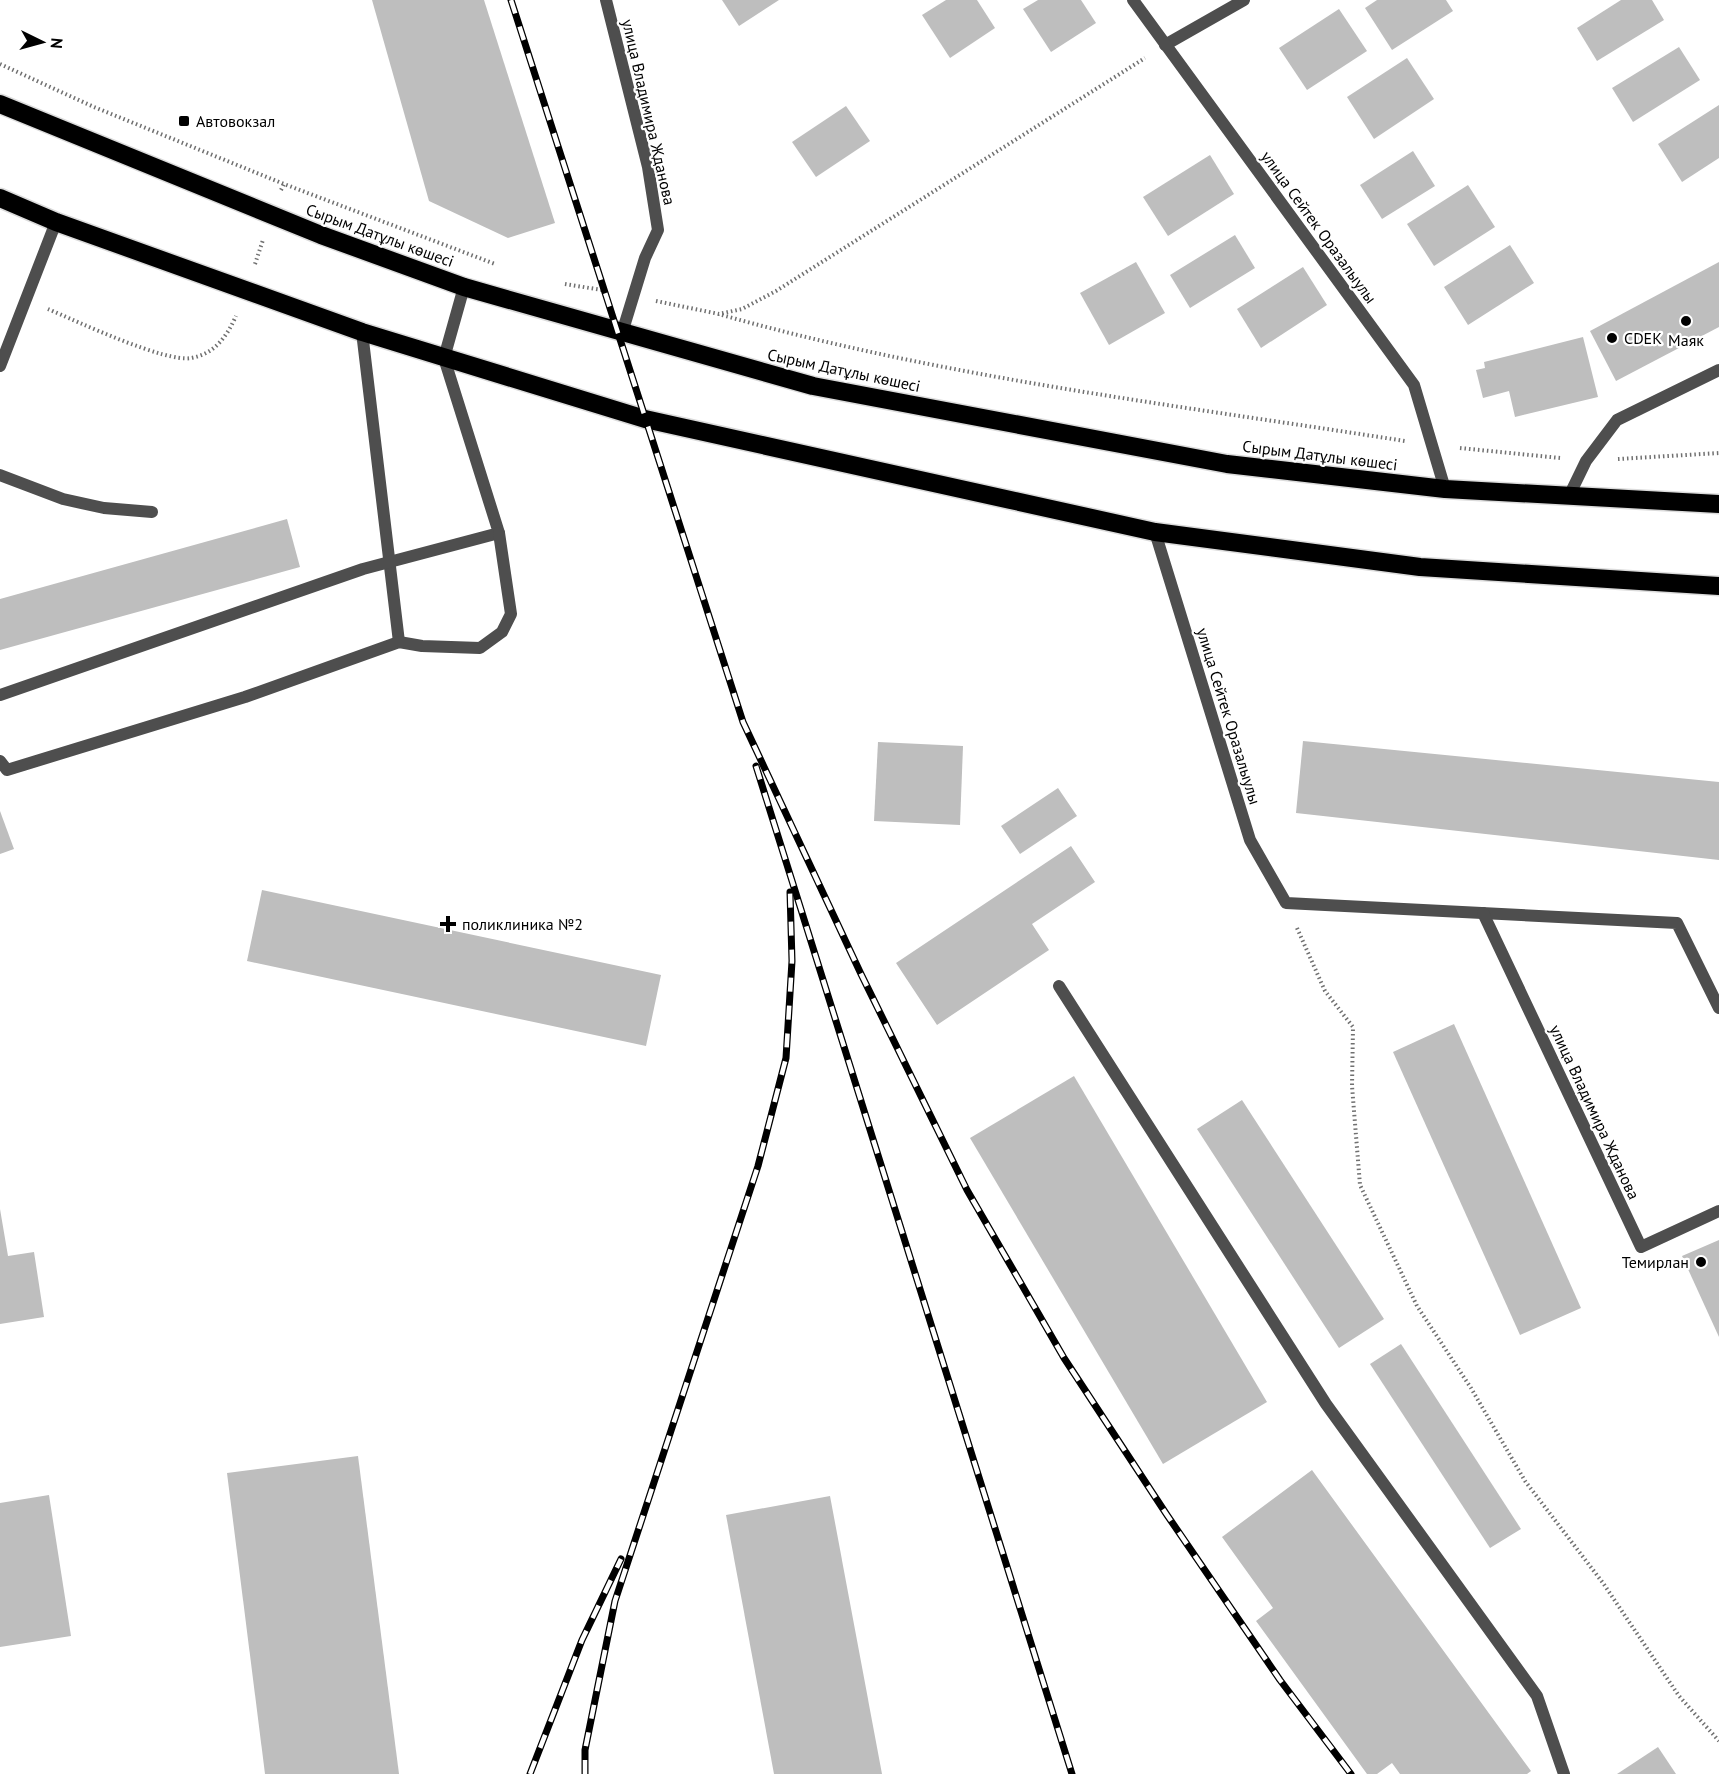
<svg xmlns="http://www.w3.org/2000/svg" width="1719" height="1774" font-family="'PT Sans',sans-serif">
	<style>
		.building { fill: #bebebe }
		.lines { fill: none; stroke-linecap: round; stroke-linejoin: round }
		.highway-casing { stroke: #dbdbdb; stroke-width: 21 }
		.path { stroke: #707070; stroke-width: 4; stroke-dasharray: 1.5 3; stroke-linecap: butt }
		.lane { stroke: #4e4e4e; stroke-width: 12 }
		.street { stroke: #4e4e4e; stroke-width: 12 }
		.highway { stroke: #000; stroke-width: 18 }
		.rail-casing { stroke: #000; stroke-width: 7 }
		.rail { stroke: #fff; stroke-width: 4.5; stroke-dasharray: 14; stroke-linecap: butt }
		.poi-dot { fill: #000; stroke: #fff; stroke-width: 2 }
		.labels { text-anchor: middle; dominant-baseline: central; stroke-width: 4.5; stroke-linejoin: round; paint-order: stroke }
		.street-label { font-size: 16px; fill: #000; stroke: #fff }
		.poi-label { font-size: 16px; fill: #000; stroke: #fff; text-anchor: start }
	</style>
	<rect width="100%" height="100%" fill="#fff"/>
	<!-- building -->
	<g class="building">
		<path d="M372,0h112l71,223 -47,15 -79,-37z"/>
		<path d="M722,0h57l-40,26z"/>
		<path d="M946,0h31l18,28 -45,30 -28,-43z"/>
		<path d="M1038,0h43l15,23 -45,29 -28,-43z"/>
		<path d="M1377,0h69l7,11 -61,39 -27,-42z"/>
		<path d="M1621,0h31l12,20 -67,41 -20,-33z"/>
		<path d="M1339,9l28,42 -60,39 -28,-42z"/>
		<path d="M1679,47l21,33 -67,42 -21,-34z"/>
		<path d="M1407,58l27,41 -60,40 -27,-42z"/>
		<path d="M1719,105v53l-37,24 -24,-38z"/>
		<path d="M846,106l24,35 -54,36 -24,-35z"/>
		<path d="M1413,151l22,35 -53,33 -22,-34z"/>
		<path d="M1210,155l24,39 -66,42 -25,-39z"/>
		<path d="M1468,185l27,42 -61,39 -27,-42z"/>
		<path d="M1235,235l20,33 -65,40 -20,-33z"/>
		<path d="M1510,245l24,38 -66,42 -24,-38z"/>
		<path d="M1136,262l29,51 -56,32 -29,-52z"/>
		<path d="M1719,262v65l-103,54 -26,-50z"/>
		<path d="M1303,267l24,38 -66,43 -24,-39z"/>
		<path d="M1583,337l15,60 -83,20 -6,-26 -26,7 -7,-28 9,-2 -1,-6z"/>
		<path d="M287,519l13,48 -300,83v-51z"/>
		<path d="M1303,741l416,41v78l-423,-47z"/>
		<path d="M878,742l85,4 -3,79 -86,-4z"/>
		<path d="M1058,788l19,28 -57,38 -19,-28z"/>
		<path d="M0,811l14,38 -14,5z"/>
		<path d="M1071,846l24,36 -63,42 17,26 -112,75 -41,-62z"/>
		<path d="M262,890l399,85 -15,71 -399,-85z"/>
		<path d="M1454,1024l127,284 -61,27 -127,-283z"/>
		<path d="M1074,1076l193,326 -104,62 -193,-326z"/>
		<path d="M1242,1100l142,219 -45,29 -142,-219z"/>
		<path d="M0,1209l8,47 26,-4 10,65 -44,7z"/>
		<path d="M1719,1240v97l-37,-81z"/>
		<path d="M1401,1344l120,185 -31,19 -120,-184z"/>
		<path d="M358,1456l41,318h-134l-38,-301z"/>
		<path d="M1312,1470l219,301 -4,3h-127l-8,-11 -15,11h-10l-111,-153 17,-13 -51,-71z"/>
		<path d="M49,1495l22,141 -71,11v-144z"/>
		<path d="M830,1496l52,278h-108l-48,-259z"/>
		<path d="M1658,1747l18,27h-59z"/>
	</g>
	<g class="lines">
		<!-- highway casing -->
		<g class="highway-casing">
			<g id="highway">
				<path d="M0,104l321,131 143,52 349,99 414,78 218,25 274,15"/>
				<path d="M0,198l56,24 306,110 283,87 510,113 265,35 299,19"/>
			</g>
		</g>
		<!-- path -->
		<g class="path">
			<path d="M0,64l94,43 190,77"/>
			<path d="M281,190l3,-6 211,80"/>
			<path d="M255,264l8,-24"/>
			<path d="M565,284l43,7"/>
			<path d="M656,301l63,13 23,-5 34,-18 369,-233"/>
			<path d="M48,309c28,12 118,54 143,49 24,-4 36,-22 45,-42"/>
			<path d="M722,315c223,63 454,90 683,126"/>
			<path d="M1460,448l100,10"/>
			<path d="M1618,459l101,-6"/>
			<path d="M1297,928l28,63 28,36 -1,59 8,99 57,121 54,82 54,93 78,102 76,113 40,45"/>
		</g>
		<!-- lane -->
		<g class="lane">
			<path d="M1165,45l79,-45"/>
			<path d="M362,332l37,310"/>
			<path d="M0,366l56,-144"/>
			<path d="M0,475l63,24 41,9 48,4"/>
			<path d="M1569,496l17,-35 31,-41 102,-50"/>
			<path d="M1155,532l95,308 36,63 391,20 42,85"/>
			<path d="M0,695l363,-126 136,-36 -55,-175 20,-71"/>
			<path d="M0,761l7,9 238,-73 154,-55 23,4 58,2 22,-16 9,-18 -12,-81"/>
			<path d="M1483,913l158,334 78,-36"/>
			<path d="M1059,986l267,418 211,292 27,78"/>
		</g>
		<!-- street -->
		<g class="street">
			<path d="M606,0l42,167 10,63 -13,28 -23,75"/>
			<path d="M1133,0l281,385 31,104"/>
		</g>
		<!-- highway -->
		<use href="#highway" class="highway"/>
		<!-- rail casing -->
		<g class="rail-casing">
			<g id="rail">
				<path d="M511,0l232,722 118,252 106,216 97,168 103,157 113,165 71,94"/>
				<path d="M756,766l316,1008"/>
				<path d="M530,1774l52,-134 39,-81"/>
				<path d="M585,1774v-24l30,-149 143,-435 28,-108 6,-97 -2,-69"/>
			</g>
		</g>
		<!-- rail -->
		<use href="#rail" class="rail"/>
	</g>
	<!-- markers -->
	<g class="poi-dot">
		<rect x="178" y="115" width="12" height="12" rx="3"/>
		<circle cx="1686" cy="321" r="6"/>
		<circle cx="1612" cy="338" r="6"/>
		<path d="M445 915h6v6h6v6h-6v6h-6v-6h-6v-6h6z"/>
		<circle cx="1701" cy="1262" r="6"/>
	</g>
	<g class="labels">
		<!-- street labels -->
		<g class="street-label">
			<text transform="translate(649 112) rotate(77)">улица Владимира Жданова</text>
			<text transform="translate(1319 227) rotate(54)">улица Сейтек Оразалыулы</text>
			<text transform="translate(380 235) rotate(20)">Сырым Датұлы көшесі</text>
			<text transform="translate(844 370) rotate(12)">Сырым Датұлы көшесі</text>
			<text transform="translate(1320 455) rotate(7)">Сырым Датұлы көшесі</text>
			<text transform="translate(1229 716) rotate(73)">улица Сейтек Оразалыулы</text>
			<text transform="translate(1595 1112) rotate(65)">улица Владимира Жданова</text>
		</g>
		<!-- poi labels -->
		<g class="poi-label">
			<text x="196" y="121">Автовокзал</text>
			<text x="1624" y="338">CDEK</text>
			<text x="1686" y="340" text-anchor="middle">Маяк</text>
			<text x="462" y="924">поликлиника №2</text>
			<text x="1689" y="1262" text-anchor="end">Темирлан</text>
		</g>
	</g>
	<!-- north arrow -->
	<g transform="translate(42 42) rotate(95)" stroke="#ffffff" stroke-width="4.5" paint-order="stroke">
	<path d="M0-4.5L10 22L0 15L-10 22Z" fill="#000000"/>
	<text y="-9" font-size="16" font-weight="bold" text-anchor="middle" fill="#000000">N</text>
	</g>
</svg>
